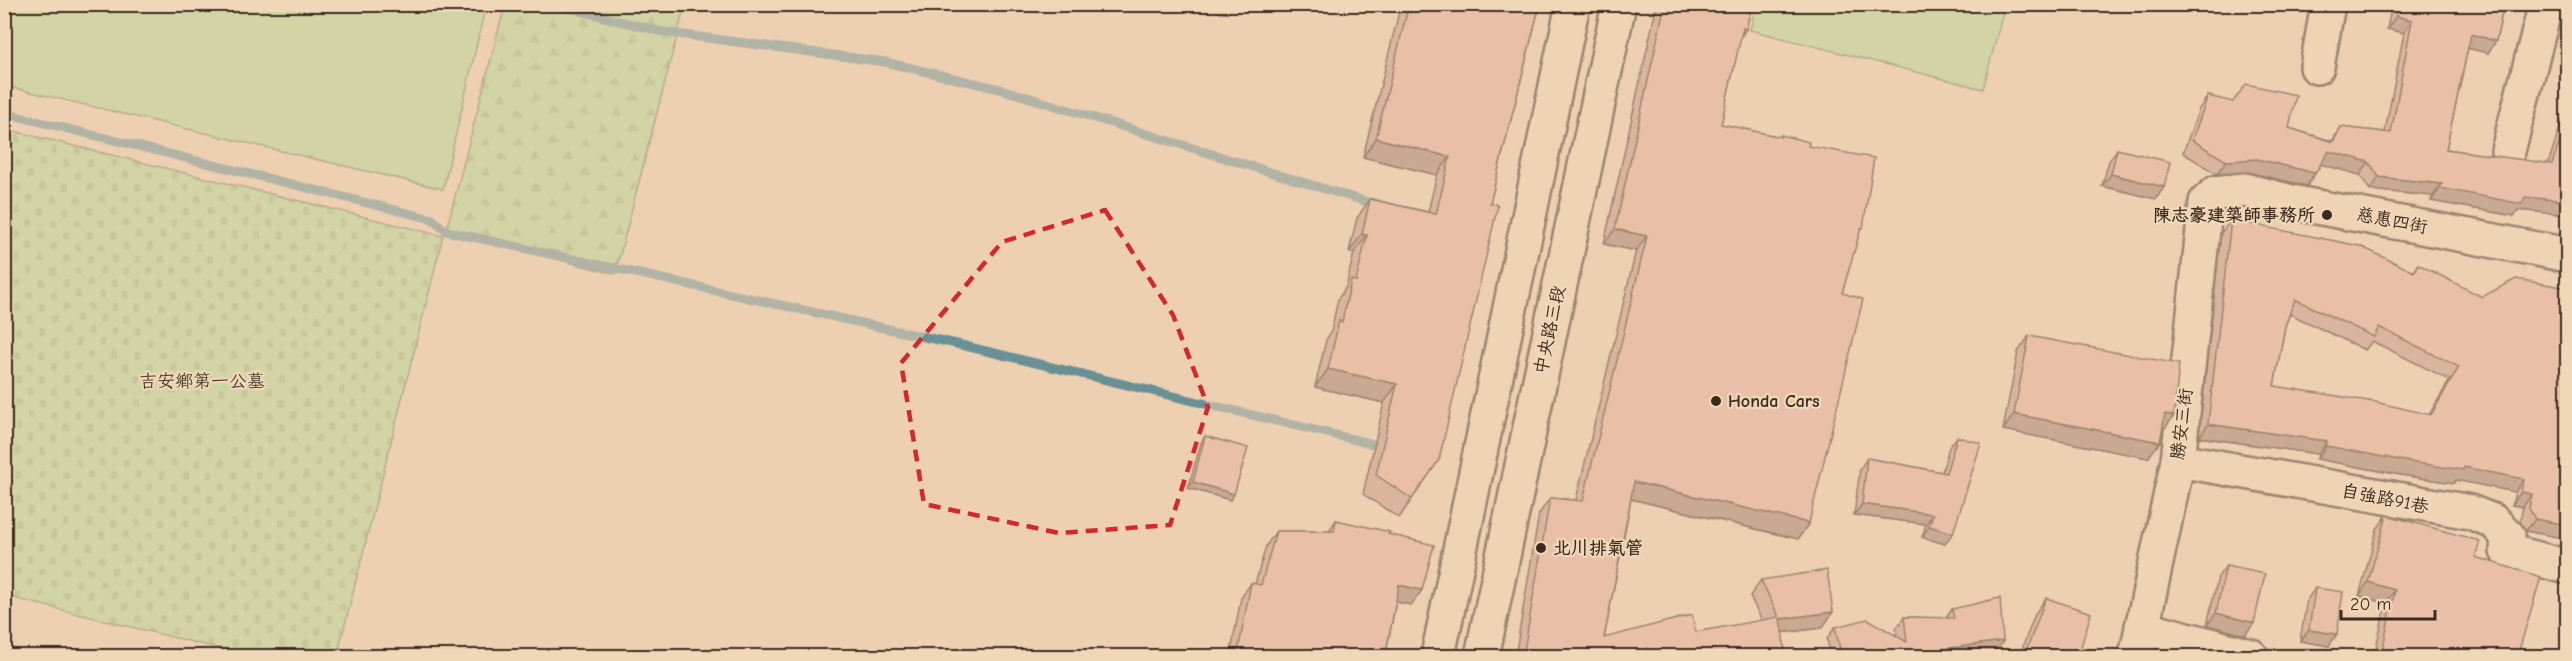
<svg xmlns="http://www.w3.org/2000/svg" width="2572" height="661" font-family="'Comic Neue','LXGW WenKai TC',sans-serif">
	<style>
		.green { fill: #b2d995; stroke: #76825a; stroke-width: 1.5 }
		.forest { fill: url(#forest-firs); stroke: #76825a; stroke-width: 1.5 }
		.cemetery { fill: url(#cemetery-stones); stroke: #76825a; stroke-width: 1.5 }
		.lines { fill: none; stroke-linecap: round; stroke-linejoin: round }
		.stream { stroke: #699195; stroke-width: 9 }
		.minor-casing { stroke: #3b2a1e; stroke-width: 38 }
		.tertiary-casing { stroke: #3b2a1e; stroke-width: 38 }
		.minor { stroke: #efd7b7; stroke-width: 33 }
		.tertiary { stroke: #efd7b7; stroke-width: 33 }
		.wall { fill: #c49684; stroke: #3b2a1e; stroke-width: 1.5; fill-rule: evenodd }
		.shaded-wall { fill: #a07a6b; stroke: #3b2a1e; stroke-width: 1.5 }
		.building { fill: #e4ae99; stroke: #3b2a1e; stroke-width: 1.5; fill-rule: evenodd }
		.marked { fill: none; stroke: #d62828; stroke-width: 4.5; stroke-dasharray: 12 8; stroke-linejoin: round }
		.poi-dot { fill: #3b2a1e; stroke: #efd7b7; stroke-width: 2 }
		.labels { text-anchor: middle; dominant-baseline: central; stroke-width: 4.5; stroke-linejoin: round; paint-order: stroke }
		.poi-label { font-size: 18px; font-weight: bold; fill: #3b2a1e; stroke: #efd7b7; text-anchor: start }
		.street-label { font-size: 18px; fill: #3b2a1e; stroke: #efd7b7 }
		.park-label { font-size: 18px; fill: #4d4430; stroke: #efd7b7 }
	</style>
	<defs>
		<pattern id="forest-firs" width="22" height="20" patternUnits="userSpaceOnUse" patternTransform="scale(1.5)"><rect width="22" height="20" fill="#b2d995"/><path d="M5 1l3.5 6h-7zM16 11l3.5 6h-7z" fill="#9aba80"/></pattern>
		<pattern id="cemetery-stones" width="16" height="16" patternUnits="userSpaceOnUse" patternTransform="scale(1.5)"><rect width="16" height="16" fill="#b2d995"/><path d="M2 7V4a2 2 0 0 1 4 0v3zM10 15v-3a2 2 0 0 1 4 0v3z" fill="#9aba80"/></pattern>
	</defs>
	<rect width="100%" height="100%" fill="#edcfb2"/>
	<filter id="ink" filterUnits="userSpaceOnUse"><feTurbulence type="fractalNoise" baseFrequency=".0167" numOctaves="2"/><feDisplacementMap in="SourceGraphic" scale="12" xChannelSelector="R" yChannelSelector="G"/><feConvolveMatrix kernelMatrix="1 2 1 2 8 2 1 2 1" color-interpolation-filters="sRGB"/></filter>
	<g filter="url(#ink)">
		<!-- green -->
		<g class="green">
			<path d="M5,4h481v1l-43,184 -438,-103z"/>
			<path d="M1756,5v-1l249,1 -22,84 -233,-59z"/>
		</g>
		<!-- forest -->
		<path class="forest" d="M505,5h180l-70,269 -169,-43z"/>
		<!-- cemetery -->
		<path class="cemetery" d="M5,129l438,107 -106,420h-88l-244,-60z"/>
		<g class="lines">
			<!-- stream -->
			<g class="stream">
				<path d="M553,4l110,28 222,30 119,28 360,111 15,3"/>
				<path d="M4,113l428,106 14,12 515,114 424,102"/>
			</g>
			<!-- minor casing -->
			<g class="minor-casing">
				<g id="minor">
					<path d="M2317,67l11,-63"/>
					<path d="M2508,151l38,-147"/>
					<path d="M2178,460l292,52 23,9 15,15 -1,15 61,16"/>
					<path d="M2142,627l109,29"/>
					<path d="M2136,656l42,-196 28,-258 10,-9 28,-3 52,13 272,52"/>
				</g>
			</g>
			<!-- tertiary casing -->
			<g class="tertiary-casing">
				<g id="tertiary">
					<path d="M1438,656l135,-652"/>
					<path d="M1482,656l137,-652"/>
				</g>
			</g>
			<!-- minor -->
			<use href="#minor" class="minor"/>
			<!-- tertiary -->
			<use href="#tertiary" class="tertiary"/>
		</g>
		<!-- wall -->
		<g class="wall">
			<path d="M1401,4h139l-50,199 -51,257 -40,58 -36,-24 21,-91 -69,-16 11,-47 5,-8 7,-33 8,-12 8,-34 -5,-1 8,-34 13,-19 58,13 9,-37 -74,-18z"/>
			<path d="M1657,4h95l-6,25 -6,8 -19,87 59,13 1,-2 27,11 51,87 -17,60 -33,230 -11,16 -167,-40 -27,139 92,-6 66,-11 -12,-25 11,-16 72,32 -11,16 -40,5 4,24h-271l24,-143 11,-16 26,2 60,-249 -32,-7z"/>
			<path d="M2392,4h112l-8,37 -8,12 -20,-5 -22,101 102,15 17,-52 3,-3v106l-50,-5 -4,6 -83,-15 2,-5 -63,-6 -10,-15 -39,-11 -14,22 -59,-14 -31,2 -34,-21 16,-44 9,-13 81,32 43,13 9,-14 44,5 19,-99 -17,-4z"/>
			<path d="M2117,149l47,38 -8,12 -54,-13 7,-25z"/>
			<path d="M2231,220l182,52 5,-8 150,275 -42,-8 -6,-10 3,-14 -11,-2 3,-13 -59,-12 -2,3 -53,-8 -84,-16 1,-5 -119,-17 22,-204zM2290,314l75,36 7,-9 78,39 -21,35 -155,-29 11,-60z"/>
			<path d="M2029,336l145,80 -13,16 -13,26 -145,-28 15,-78z"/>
			<path d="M1205,436l29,58 -4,6 -42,-12 13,-45z"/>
			<path d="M1957,437l-12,107 -23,-7 4,-13 -72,-9 6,-46 7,-11 75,14 7,-25z"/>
			<path d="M2387,515l88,42 44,93 15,7h-160l12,-54 -27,-7 18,-67z"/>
			<path d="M1336,520l52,14 34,56 -11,15 -15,-3 -11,55h-155l11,-59 10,-15 4,1 11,-38 10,-15h53z"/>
			<path d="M2226,566l28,57 -9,12 -38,-10 11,-48z"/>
			<path d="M2315,588l14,58 -29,-5 7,-41z"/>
			<path d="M2046,598l32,59h-59l16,-43z"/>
			<path d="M1952,609l51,32 -8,12 -28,4h-136l-4,-18 8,-12 62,9 -1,-7 8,-12 42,1z"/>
		</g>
		<!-- shaded-wall -->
		<g class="shaded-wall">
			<path d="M2396,16l16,4 -8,13 -17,-4z"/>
			<path d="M1743,28l3,1 -11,16z"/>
			<path d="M2471,34l25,7 -8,12 -26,-6z"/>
			<path d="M1376,138l74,19 -13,18 -74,-18z"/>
			<path d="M2329,151l40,11 -9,13 -40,-11z"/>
			<path d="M2257,159l58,14 -8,13 -59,-14 -31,2 9,-13z"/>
			<path d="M2111,174l53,13 -8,12 -54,-13z"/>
			<path d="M2379,177l63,7 -9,12 -63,-6z"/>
			<path d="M2440,188l128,13v14l-50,-5 -4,6 -83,-15z"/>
			<path d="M1615,229l32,7 -11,15 -32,-7z"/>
			<path d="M1362,234l5,1 -13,18 -5,-1z"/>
			<path d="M1328,369l69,15 -13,19 -69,-16z"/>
			<path d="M2014,414l146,28 -12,16 -145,-28z"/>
			<path d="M2165,414l9,2 -12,16 -9,-1z"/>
			<path d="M2208,424l119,17 -9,13 -119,-17z"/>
			<path d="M2326,446l138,21 60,12 -9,13 -59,-12 -2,3 -53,-8 -84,-16z"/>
			<path d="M1193,482l41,12 -4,6 -42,-12z"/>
			<path d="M1634,482l175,41 -11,16 -175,-42z"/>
			<path d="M2521,492l11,2 -9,13 -11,-2z"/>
			<path d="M1862,504l71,10 -7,10 -72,-9z"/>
			<path d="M2535,519l33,6v14l-42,-8z"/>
			<path d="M1929,526l24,7 -8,11 -23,-7z"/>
			<path d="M2368,582l27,8 -9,13 -27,-7z"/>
			<path d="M1399,585l23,5 -11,15 -22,-5z"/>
			<path d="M1833,612l-11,16 -53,6 11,-15z"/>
			<path d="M2216,613l38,10 -9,12 -38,-10z"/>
			<path d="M2309,630l28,4 -8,12 -29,-5z"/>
			<path d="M2003,641l-8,12 -28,4h-36l4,-7z"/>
		</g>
		<!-- building -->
		<g class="building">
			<path d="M1409,4h131l-50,199 8,2 -59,255 -27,39 -36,-24 21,-91 -69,-15 11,-48 3,1 9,-42 5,1 11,-46 -5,-1 8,-35 66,15 14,-57 -74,-19z"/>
			<path d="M1665,4h87l-6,25 -3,-1 -22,96 60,13v-2l28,7 -1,4 66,12 -11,70h-2l-19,65 21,6 -54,224 -175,-41 -30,156 88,-23 4,17 83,-15 -18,-37 66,-10 6,42 -53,7 6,38h-136l-2,-8 -3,8h-122l27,-159 33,3 64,-265 -32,-7z"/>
			<path d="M2398,4h106l-8,37 -25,-7 -25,115 106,15 16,-45v82l-43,-4 -3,7 -82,-16 2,-4 -63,-7 -10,-15 -40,-11 -14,22 -58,-14 -31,2 -34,-21 16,-44 25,6 13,-18 50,11 -7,33 44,14 8,-15 50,6 21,-113 -16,-4z"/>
			<path d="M2117,149l53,13 -6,25 -53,-13z"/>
			<path d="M2231,220l129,26 54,26 4,-8 64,33 34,-18 52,9v237l-33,-6 -6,-11 3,-14 -11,-2 3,-13 -60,-12 -1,3 -53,-8 -84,-16 1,-5 -119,-17zM2295,299l79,38 5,-10 80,40 -28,48 -56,-13 -101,-16 11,-60z"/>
			<path d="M2029,336l150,28 -5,52 -9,-2 -5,28 -146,-28z"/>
			<path d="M1205,436l43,12 -14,46 -41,-12z"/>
			<path d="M1957,437l24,6 -28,90 -24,-7 4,-12 -71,-10 5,-46 79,15z"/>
			<path d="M2387,515l93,26 -5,16 66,20 -22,73 16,4 -1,3h-153l14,-67 -27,-8z"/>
			<path d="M1336,520l54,12 -2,2 46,11 -12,45 -23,-5 -14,72h-148l14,-74 10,2 15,-54h58z"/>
			<path d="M2226,566l39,8 -11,49 -38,-10z"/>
			<path d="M2315,588l28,4 -6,42 -28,-4z"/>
			<path d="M2000,598l3,43 -68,9 1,7h-94l-7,-30 33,-8 39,23 -3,-25 50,1 -2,-9z"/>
			<path d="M2046,598l45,15 -13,44h-54z"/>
		</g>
	</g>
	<!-- marked area -->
	<path d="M0 0H2572V661H0ZM1105,210l68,105 35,92 -38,118 -111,8 -135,-29 -23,-141 101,-121z" fill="#edcfb2" fill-opacity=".55" fill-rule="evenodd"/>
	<path class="marked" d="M1105,210l68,105 35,92 -38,118 -111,8 -135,-29 -23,-141 101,-121z"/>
	<!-- markers -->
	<g class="poi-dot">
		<circle cx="2327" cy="215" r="6"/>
		<circle cx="1716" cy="401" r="6"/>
		<circle cx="1541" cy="548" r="6"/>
	</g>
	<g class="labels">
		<!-- poi labels -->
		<g class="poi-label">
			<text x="2315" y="215" text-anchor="end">陳志豪建築師事務所</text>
			<text x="1728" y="401">Honda Cars</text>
			<text x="1553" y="548">北川排氣管</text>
		</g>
		<!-- street labels -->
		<g class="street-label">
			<text transform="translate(2392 221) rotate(11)">慈惠四街</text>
			<text transform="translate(1550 330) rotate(-78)">中央路三段</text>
			<text transform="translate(2182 424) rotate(-83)">勝安三街</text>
			<text transform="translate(2385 499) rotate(11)">自強路91巷</text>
		</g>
		<!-- park labels -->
		<g class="park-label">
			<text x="202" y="381">吉安鄉第一公墓</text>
		</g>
	</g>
	<!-- margin -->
	<rect width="2572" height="661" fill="none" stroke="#efd7b7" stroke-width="24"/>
	<rect x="12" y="12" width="2548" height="637" fill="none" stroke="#3b2a1e" stroke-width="2" filter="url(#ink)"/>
	<!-- scale -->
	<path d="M2341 610v9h94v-9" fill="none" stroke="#3b2a1e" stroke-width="3"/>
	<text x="2350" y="610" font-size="18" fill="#3b2a1e" stroke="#efd7b7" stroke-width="4.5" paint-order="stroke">20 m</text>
</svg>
